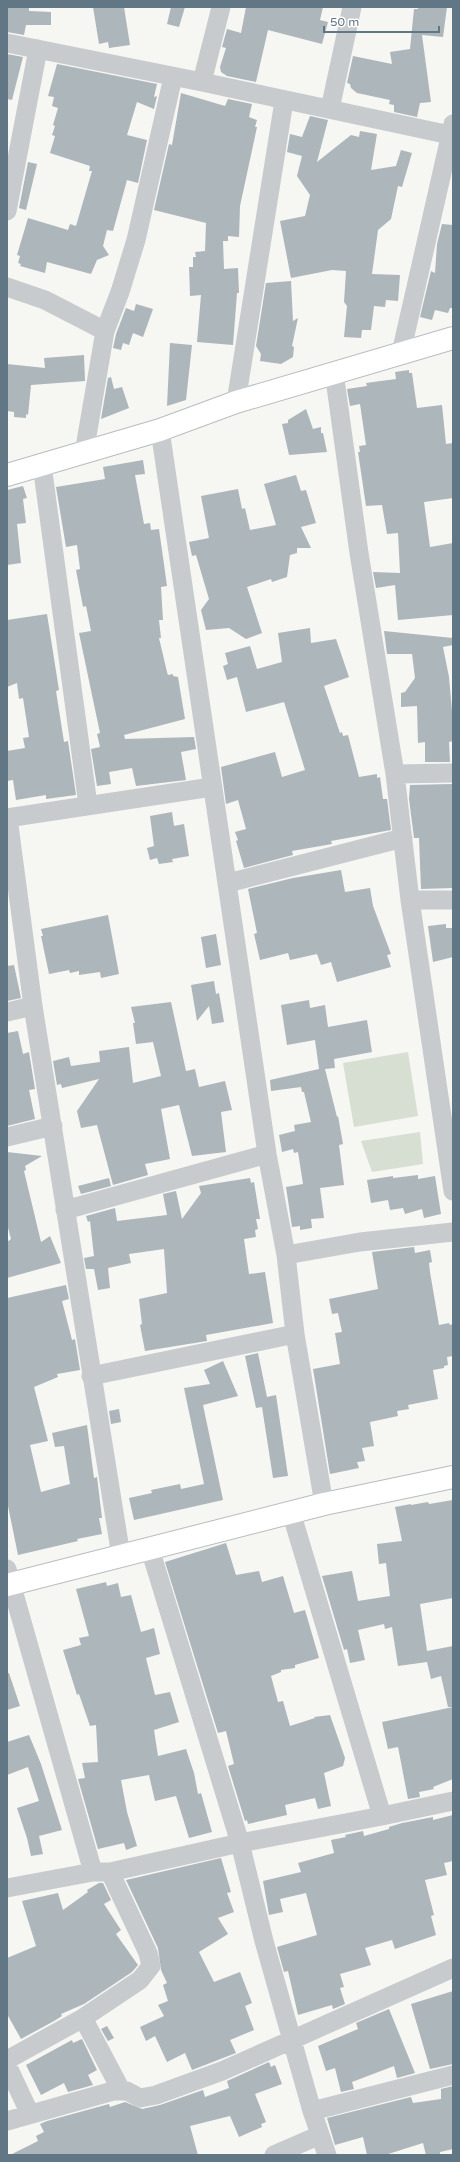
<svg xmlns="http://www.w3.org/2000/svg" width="460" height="2162" font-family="'Varela Round',sans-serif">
	<rect width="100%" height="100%" fill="#f6f6f2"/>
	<!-- green -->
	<path fill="#d7ded2" d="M408,1052L418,1116L354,1127L343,1063Z
		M420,1132L423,1164L372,1172L361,1141Z"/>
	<!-- building -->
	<path fill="#adb6bb" d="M7,7H29V11L51,12V25H26L24,35L7,32Z
		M93,7H124L130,45L109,48L108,42L99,44Z
		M171,7H185L179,27L167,24Z
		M246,7H323L320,20L328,22L322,44L268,30L256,82L227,76L221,72L220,67L226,48L222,47L227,29L241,33Z
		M418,7H447L443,37L422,35L431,102L420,103L417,117L394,112V105L389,104L390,100L357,93L351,88L350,84L347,83L353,56L392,64L390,52L410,49L414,9H418Z
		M7,54L23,57L12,100L7,99Z
		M57,64L157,84L154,97L157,96L154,109L137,102L127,135L147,140L138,183L127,180L113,231L107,230L103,246L109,255L97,260L91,274L47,262L45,273L20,266L21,264L18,263L20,256L17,255L28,218L68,230L70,224L76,226L92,171H89L90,166L50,153L55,136L52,135L55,126L53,125L58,108L52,106L54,97L48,96Z
		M181,93L225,106L228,99L252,104L249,117L257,120L255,127H257L240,206L239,237L228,236V241H223L224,269L238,268L239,293H237L233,345L197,342L201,295L190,296L189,267H193V257H196L195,252L205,251L206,223L154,210L169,144L172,145Z
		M310,116L328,120L317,162L351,135L359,137L360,131L377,134L371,170L396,166L401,150L412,153L402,187L398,186L391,219L378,230L372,274L400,275L398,301L386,300L385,307L374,306L371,330H362L361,338L344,337L347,306L344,302L346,271L332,270L291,278L280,221L305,216L310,195L297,176L302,156L287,152L290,134L302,137Z
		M28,162L37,164L26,210L19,208Z
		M442,224L453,225V308H450L448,313L435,310L432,320L420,317L431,271L435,273L437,244Z
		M291,281L293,321L298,318L292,346L294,347L293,357L281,364L260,361L261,354L256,346L266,283Z
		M136,304L153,309L143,337L133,333L129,345L123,343L121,350L113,348L116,334L126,308L134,311Z
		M170,343L192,345L186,400L167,406Z
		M84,355L85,381L31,385L28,415L26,414V418L14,417V412L7,411V364L45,368L44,358Z
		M409,370V373H412L417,408L442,405L446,444L453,443V498L424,502L430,547L453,543V615L398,620L395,585L376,588L373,572L400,573L398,533L387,534L382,505L366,506L358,452H360L359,446L366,445L360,404L350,406L347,389L367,386L366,383L396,379L395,372Z
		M111,377L114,389L122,387L129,408L101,419L108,378Z
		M306,409L313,429L321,427V433H323L327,452L289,455L282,424L288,423V420Z
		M143,460L145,474L135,475L144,524L150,523L151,530L159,529L167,586L161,587L163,620H159L161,638H159L167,672L168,675L173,674V676L178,677L185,719L124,735L125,739L194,737L196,749L181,752L186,780L136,786L132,768L109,772L111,784L97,786L91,749L100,747L97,734L100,733L79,633L91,631L86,606L83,607L76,570L80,569L77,545L66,547L56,487L105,479L103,467Z
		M296,475L301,491L306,490L316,523L301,527L311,548H297V553L290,555L287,577L272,582L271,579L247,587L262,633L246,639L229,628L206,630L201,610L209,599L196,555L192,556L189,542L209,538L201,496L238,489L242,509L245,508L250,530L276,525L264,484Z
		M23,486L27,498L23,499L26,523L17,524L21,563L7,565V490Z
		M47,614L59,690L56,691L64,742L68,741L76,795L46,799V795L16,800L13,780L7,781V751L25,748L23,738L29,737L23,698L19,699L17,683L7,687V620Z
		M310,628L311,643L336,639L349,677L324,686L340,733L342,732L343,736L348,735L359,777L377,774V778L380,777L383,799H387L391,830L331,841L332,844L292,851L293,855L244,868L236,841L238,840L235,832L246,829L238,800L226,804L221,767L275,752L282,777L305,770L284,702L246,712L237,677L227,680L223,666L228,664L225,653L250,646L257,669L282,662L278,633Z
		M384,631L453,638V645L443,647L449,677L453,722V741L449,742L450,762H425V742L418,743L417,706L401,707V693L405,692L415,678L412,654H387Z
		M452,784L453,888L421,889L419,838H414L409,799L410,785Z
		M172,812L174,826L184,824L189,856L172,859L173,862L159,864L157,858L150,860L147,848L154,846L150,816Z
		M341,870L345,892L370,888L373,906L391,954L387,955L391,967L337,982L331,962L321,965L317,954L290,960L288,953L260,960L254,934L257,933L248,889L293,878Z
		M108,915L119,974L101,978L100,972L79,975V971L70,973L69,970L49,974L41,936H43L41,929Z
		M446,924V928H453V957L433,962L428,926Z
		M216,934L221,965L206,968L201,937Z
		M14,965L21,998L7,1001V966Z
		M214,981L216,994L219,993L224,1022L212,1024L209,1006L197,1021L191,985Z
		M309,1000L310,1008L325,1005L328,1027L367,1020L372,1052L334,1059L335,1068L325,1069L337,1117L338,1116L343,1144L339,1145L344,1185L320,1188L324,1218L311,1219L312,1228L300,1230V1226L292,1227L286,1187L303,1184L298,1152L294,1153L293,1149L282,1152L279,1135L295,1131L294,1125L311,1122L304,1092H302L301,1087L271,1091L270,1080L319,1069L315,1040L287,1045L281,1005Z
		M171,1002L186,1071L195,1069L199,1087L225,1081L232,1110L221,1112L226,1152L192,1156L179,1105L161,1109L170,1159L145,1164L148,1175L113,1185L97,1125L81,1128L77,1111L99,1079L62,1088L61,1084L57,1085L53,1061L69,1057L71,1066L100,1062L99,1051L129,1047L133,1083L161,1076L153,1042L136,1044L133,1023H135L131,1007Z
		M18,1031L23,1054L29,1052L35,1089L29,1090L35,1119L7,1126V1033Z
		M7,1152L42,1156L25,1166L26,1170L24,1171L41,1242L50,1236L61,1263L7,1278V1242L11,1239L7,1224Z
		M418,1175V1179L435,1176L441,1214L424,1218L422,1209L405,1214L403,1208L390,1210L388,1200L371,1203L367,1180L393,1176V1178Z
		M109,1178L111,1186L81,1194L78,1186Z
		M250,1178L251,1183L254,1182L260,1219H256L258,1229L255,1230L256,1237L244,1239L249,1274L265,1272L273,1323L206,1335L207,1341L145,1351L140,1325L142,1324L139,1299L167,1293L164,1249L129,1254L131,1263L108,1268L110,1288L98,1290L94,1269H86L84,1258L94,1256L90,1221L88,1222L86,1216L115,1208L117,1221L167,1215L163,1194L176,1191L182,1219L201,1193L199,1186Z
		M414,1247L415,1253L430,1250L432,1262L429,1263L430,1272L439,1325L449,1323L450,1325L453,1324V1356L447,1357L448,1365L444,1366V1368L433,1370L438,1399L408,1405L409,1409L397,1411L398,1416L370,1422L374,1446L362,1448L365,1461L357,1462L359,1468L330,1474L313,1369L340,1364L335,1333L342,1332L338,1313L332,1314L329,1299L378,1289L372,1252Z
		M66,1285L69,1299L62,1301L72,1340L75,1339L80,1370L57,1374L58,1377L34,1387L48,1441L30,1445L41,1492L70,1484L64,1446L55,1447L52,1433L87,1425L94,1478L97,1477L102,1518H99L102,1534L77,1539L78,1541L18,1555L7,1501V1298Z
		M258,1353L267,1397L276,1395L288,1476L273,1478L262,1407L256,1408L245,1356Z
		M223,1361L238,1396L203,1405L223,1500L134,1520L129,1498L152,1493L151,1490L180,1484L181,1489L204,1484L184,1388L210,1384L204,1370Z
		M119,1409L121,1422L111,1424L109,1411Z
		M453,1500V1598L420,1604L427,1651L453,1646V1707H448L441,1676L431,1679L427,1662L398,1666L392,1627L385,1629L384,1624L358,1630L365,1660L350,1663L347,1649L344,1650L322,1576L352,1571L358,1601L390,1596L386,1563L379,1564L377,1544L402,1541L395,1507L411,1504V1505L428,1502L429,1504Z
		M226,1543L236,1575L259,1571L262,1582L283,1576L294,1613L305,1610L319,1658L295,1665V1668L281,1670V1672L271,1676L278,1702L283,1701L290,1726L315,1718L314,1717L330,1715L345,1758L343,1766L324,1773L331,1806L318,1809L315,1798L285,1805L287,1815L248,1824L247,1820L245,1821L228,1766L234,1764L226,1731L218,1733L165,1562Z
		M106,1582L107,1586L118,1583L121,1597L131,1595L141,1632L154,1628L160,1654L146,1658L155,1695L170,1692L179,1722L154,1730L158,1756L186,1749L194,1773L198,1794L201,1793L212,1832L189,1838L176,1796L155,1801L149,1775L121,1780L127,1812L137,1846L126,1850L124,1843L98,1849L78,1779L85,1778L82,1763L98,1762L96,1725L90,1726L79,1694L77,1695L63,1650L81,1645L79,1638L89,1636L76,1589Z
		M7,1673H9L20,1706L7,1710Z
		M453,1707V1779L433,1787L434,1789L419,1792L420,1797L408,1799L398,1747L388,1749L382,1722Z
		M29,1735L41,1764L62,1830L39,1836L43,1854L31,1856L27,1838L17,1808L39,1801L28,1767L7,1775V1742Z
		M453,1815V1861L444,1863L447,1875L425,1880L434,1915L431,1916L436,1935L395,1949L392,1940L365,1948L371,1965L340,1974L344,1987L340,1988L345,2004L333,2009L332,2005L298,2015L288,1971L284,1972L277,1947L317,1935L306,1893L280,1899L283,1912L269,1915L263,1881L301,1872L298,1863L334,1853L331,1840L346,1837L345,1835L363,1831L364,1836L389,1829V1827L402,1823L433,1817V1820Z
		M221,1858L231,1892L227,1893L234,1912L218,1918L228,1934L199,1952L214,1982L240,1972L252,2003L245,2006L254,2030L230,2040L236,2053L192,2070L185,2053L167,2062L155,2036L146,2041L140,2027L164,2016L158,2005L168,2001L163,1985L167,1983L161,1970L158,1948L126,1880Z
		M99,1883H103L111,1900L104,1904L121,1930L116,1934L138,1965L132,1972L84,2004L61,2014L62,2016L54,2021L21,2039L7,2014V1958L36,1946L22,1901L58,1893L63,1910L88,1892L87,1890Z
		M453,1991V2064L430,2069L411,2004Z
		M389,2009L415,2073L397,2078L394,2066L352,2082L354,2089L341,2092L335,2068L326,2071L318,2046L358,2029L356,2023Z
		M107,2026L114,2038L108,2041L101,2029Z
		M82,2039L97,2070L88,2075L93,2085L68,2092L64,2083L41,2095L26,2065L72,2040L73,2043Z
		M269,2062L271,2067L275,2065L282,2084L255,2094L266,2122L261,2124L262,2127L239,2137L230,2116L190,2126L198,2155H10L38,2141L36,2136L44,2132L40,2124L47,2121L109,2104L110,2107L125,2102L142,2109L160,2105L203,2090L205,2097L229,2088L227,2081Z
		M453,2086V2149L440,2152V2155H426L423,2143L385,2155H367L363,2137L335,2145L327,2118L411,2097L413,2103L441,2099V2089Z"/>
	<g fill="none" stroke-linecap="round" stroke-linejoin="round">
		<defs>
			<path id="secondary" d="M7,475L160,430L236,402L453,338
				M7,1585L324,1504L453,1477"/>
		</defs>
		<!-- secondary casing -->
		<use href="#secondary" stroke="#b7bdc1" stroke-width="24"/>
		<!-- street -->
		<path stroke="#c8cbce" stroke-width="19" d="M7,43L202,82L450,135
			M202,82L221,7
			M330,109L352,7
			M7,211L38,49
			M7,287L45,300L105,331
			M401,353L453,124
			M334,372L359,553L395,774L410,900L453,1191
			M236,402L284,101
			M160,430L267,1154L286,1255L295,1334L324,1504
			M84,453L105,331L120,292L136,240L173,77
			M42,465L88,805
			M395,774L453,773
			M7,818L212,787
			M8,818L33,1006L121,1556
			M228,883L403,838
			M410,900H453
			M7,1012L33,1006
			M7,1137L53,1126
			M65,1210L267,1154
			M286,1255L360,1242L453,1232
			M91,1376L295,1334
			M291,1512L382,1816
			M150,1549L240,1843L264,1941L312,2111L327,2155
			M7,1569L93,1872
			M7,1888L93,1872H110L240,1843L382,1816L453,1801
			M83,2018L121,2090
			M7,2060L83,2018L140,1980L151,1966L148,1953L110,1872
			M7,2065L30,2114
			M312,2111L453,2075
			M7,2121L113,2091H127L140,2098L156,2095L222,2071L453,1968
			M274,2155L320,2135"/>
		<!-- secondary -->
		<use href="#secondary" stroke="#fff" stroke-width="22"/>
	</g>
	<!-- border -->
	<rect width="460" height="2162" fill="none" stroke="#627786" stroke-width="16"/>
	<!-- scale -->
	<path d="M324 26v6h115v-6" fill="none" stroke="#627786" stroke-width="2"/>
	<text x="330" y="26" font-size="12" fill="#627786" stroke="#ffffff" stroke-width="3" paint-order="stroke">50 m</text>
</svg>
